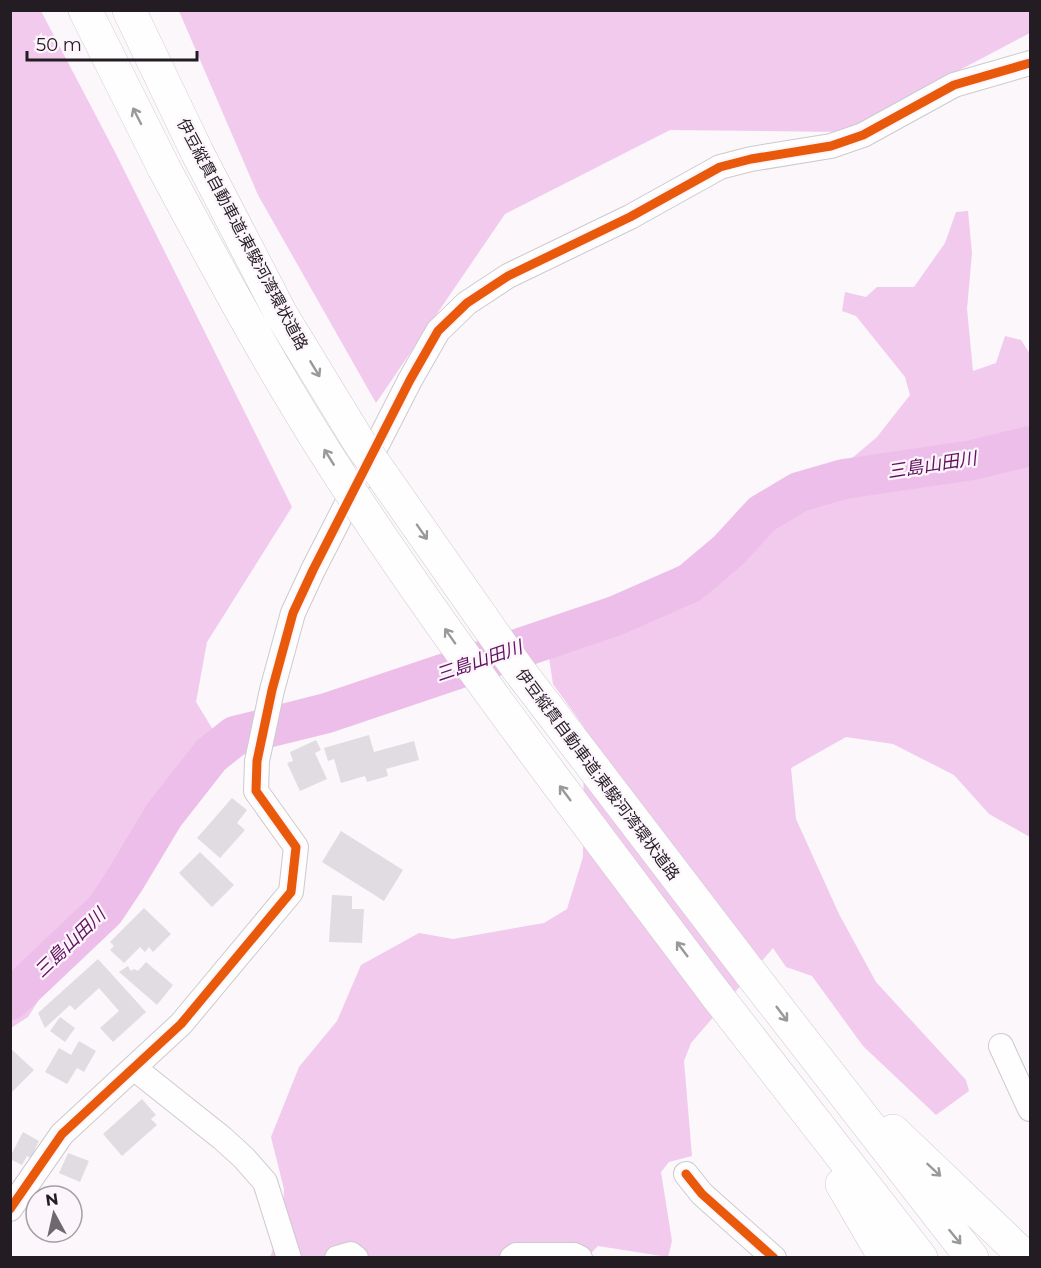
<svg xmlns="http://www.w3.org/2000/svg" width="1041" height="1268" font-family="Montserrat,'Noto Sans JP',sans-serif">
	<rect width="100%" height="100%" fill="#fbf7fb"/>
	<!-- forest -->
	<path fill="#f1caed" d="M1030,10V33L842,132L670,130L505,214L376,403L258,195L179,11Z
		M41,11L116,154L292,507L207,642L196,702L215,733L166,800L28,1017L11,1028L10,11Z
		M968,211L972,253L967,309L973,371L996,363L1005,336L1021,340L1030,354V837L989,814L954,775L893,744L846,737L791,768L796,819L839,914L876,982L966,1080L969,1091L936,1115L863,1046L812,976L786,967L773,948L691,1043L684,1061L692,1156L669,1162L661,1172L672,1241L668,1257L598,1246L586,1258H267L271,1255L283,1219L284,1189L271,1137L299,1067L337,1021L361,965L419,933L453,939L544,923L567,909L583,857L584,727L553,684L549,658L570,647L598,641L641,608L759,537L877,437L910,395L905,377L856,316L842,311L845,292L866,297L877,287H914L945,243L956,212Z"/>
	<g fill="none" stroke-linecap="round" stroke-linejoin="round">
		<!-- river -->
		<path stroke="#eebeea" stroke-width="40" d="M10,1000L105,910L125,880L164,815L211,755L235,736L327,713L615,616L690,583L728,551L762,514L799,492L844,479L973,460L1030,446"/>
	</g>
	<!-- building -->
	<path fill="#e1dce1" d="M369,735L374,752L414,741L419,760L386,769L388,776L367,782L365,776L341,783L334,759L328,761L324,748Z
		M316,740L321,750L315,753L327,779L300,791L287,763L293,761L290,752Z
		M232,798L247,810L237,823L245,830L220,858L197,838Z
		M341,831L403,870L384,901L322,862Z
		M200,852L234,885L212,907L179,873Z
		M332,895L352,896V909H364L362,943L329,942Z
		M144,908L171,934L153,952L149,947L145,952L140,947L124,963L110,950L114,946L110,942Z
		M98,959L146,1012L113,1042L100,1028L119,1011L99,988L75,1010L70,1005L45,1028L38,1013Z
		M146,962L173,985L157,1005L119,972L128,966L131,971L134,969L138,971Z
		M60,1017L75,1028L65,1042L50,1031Z
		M79,1041L96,1051L84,1072L77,1068L67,1084L45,1072L59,1048L71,1055Z
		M10,1048L34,1070L10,1094Z
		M142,1099L156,1115L151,1119L157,1125L122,1156L103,1134Z
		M23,1132L39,1141L31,1158L27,1156L22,1165L10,1159V1157Z
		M68,1153L89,1161L80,1182L59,1173Z"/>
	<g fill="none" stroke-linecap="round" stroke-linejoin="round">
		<defs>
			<path id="minor" d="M1001,1046L1030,1109
				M134,1068L222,1138L244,1158L265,1182L289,1258
				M686,1174L702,1194L774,1258
				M10,1209L62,1134L181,1024L291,892L296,847L256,791L257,761L272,690L293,613L313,570L410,380L438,331L467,303L508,276L630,217L720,167L751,159L831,146L863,135L954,85L1030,63
				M337,1258L351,1254L356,1258
				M512,1258L516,1255H574L580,1258"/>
			<path id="motorway" d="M85,10L164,168
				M129,10L197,152
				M748,970L972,1258
				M717,996L921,1258
				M893,1131L1026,1258
				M842,1184L885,1258"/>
		</defs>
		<!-- minor casing -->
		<use href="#minor" stroke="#cec9ce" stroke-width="26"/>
		<!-- motorway casing -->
		<use href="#motorway" stroke="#cec9ce" stroke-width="34"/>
		<!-- minor -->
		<use href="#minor" stroke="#fefefe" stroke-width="24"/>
		<!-- motorway -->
		<use href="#motorway" stroke="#fefefe" stroke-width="33"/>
		<defs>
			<path id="motorway-bridge" d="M197,152L281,314L359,442L518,669L748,970
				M164,168C220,273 276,377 341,477C458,656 589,825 717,996"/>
		</defs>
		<!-- motorway-bridge casing -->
		<use href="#motorway-bridge" stroke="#cec9ce" stroke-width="34" stroke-linecap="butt"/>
		<!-- motorway-bridge -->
		<use href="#motorway-bridge" stroke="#fefefe" stroke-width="33"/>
		<defs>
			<path id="cycleway" d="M686,1174L702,1194L774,1258
				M10,1209L62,1134L181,1024L291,892L296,847L256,791L257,761L272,690L293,613L313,570L410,380L438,331L467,303L508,276L630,217L720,167L751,159L831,146L863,135L954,85L1030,63"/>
		</defs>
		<!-- cycleway casing -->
		<use href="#cycleway" stroke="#fdf5fc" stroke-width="13"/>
		<!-- cycleway -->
		<use href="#cycleway" stroke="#e8590c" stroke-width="9"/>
	</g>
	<!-- one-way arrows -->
	<defs><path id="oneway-shaft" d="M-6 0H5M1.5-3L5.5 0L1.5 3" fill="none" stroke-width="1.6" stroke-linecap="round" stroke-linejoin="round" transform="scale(1.5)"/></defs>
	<g stroke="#9b989b">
		<use href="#oneway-shaft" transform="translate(137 116) rotate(-117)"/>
		<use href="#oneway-shaft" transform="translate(315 369) rotate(59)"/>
		<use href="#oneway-shaft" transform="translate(329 457) rotate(-122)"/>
		<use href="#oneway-shaft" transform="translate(422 532) rotate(55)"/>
		<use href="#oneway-shaft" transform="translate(450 636) rotate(-125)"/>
		<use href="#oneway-shaft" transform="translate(565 793) rotate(-127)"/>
		<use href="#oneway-shaft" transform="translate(682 949) rotate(-127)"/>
		<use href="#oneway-shaft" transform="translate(782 1014) rotate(53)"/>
		<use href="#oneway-shaft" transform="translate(934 1170) rotate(43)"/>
		<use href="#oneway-shaft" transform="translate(955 1237) rotate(51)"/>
	</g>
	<g text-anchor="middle" stroke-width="4.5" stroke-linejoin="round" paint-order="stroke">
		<!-- street labels -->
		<g font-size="16" fill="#231c22" stroke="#fdf5fc">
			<text transform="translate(243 234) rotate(62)" y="6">伊豆縦貫自動車道;東駿河湾環状道路</text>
			<text transform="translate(598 774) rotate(53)" y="6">伊豆縦貫自動車道;東駿河湾環状道路</text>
		</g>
		<!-- water labels -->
		<g font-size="18" font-style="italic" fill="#60125e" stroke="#fdf5fc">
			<text transform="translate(932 465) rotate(-9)" y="6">三島山田川</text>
			<text transform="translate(479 661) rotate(-19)" y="6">三島山田川</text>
			<text transform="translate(70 943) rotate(-44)" y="6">三島山田川</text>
		</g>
	</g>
	<!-- border -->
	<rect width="1041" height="1268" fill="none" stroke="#231c22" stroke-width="24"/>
	<!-- north arrow -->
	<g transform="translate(54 1214) rotate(352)"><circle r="28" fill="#fdf5fc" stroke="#a69ea5" stroke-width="1.5"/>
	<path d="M0-4.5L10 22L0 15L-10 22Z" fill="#6f696e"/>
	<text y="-9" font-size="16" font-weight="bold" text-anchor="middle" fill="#231c22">N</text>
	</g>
	<!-- scale -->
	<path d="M27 51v9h170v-9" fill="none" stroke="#231c22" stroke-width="3"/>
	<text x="36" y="51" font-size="18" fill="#231c22" stroke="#fdf5fc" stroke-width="4.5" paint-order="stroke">50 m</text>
</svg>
